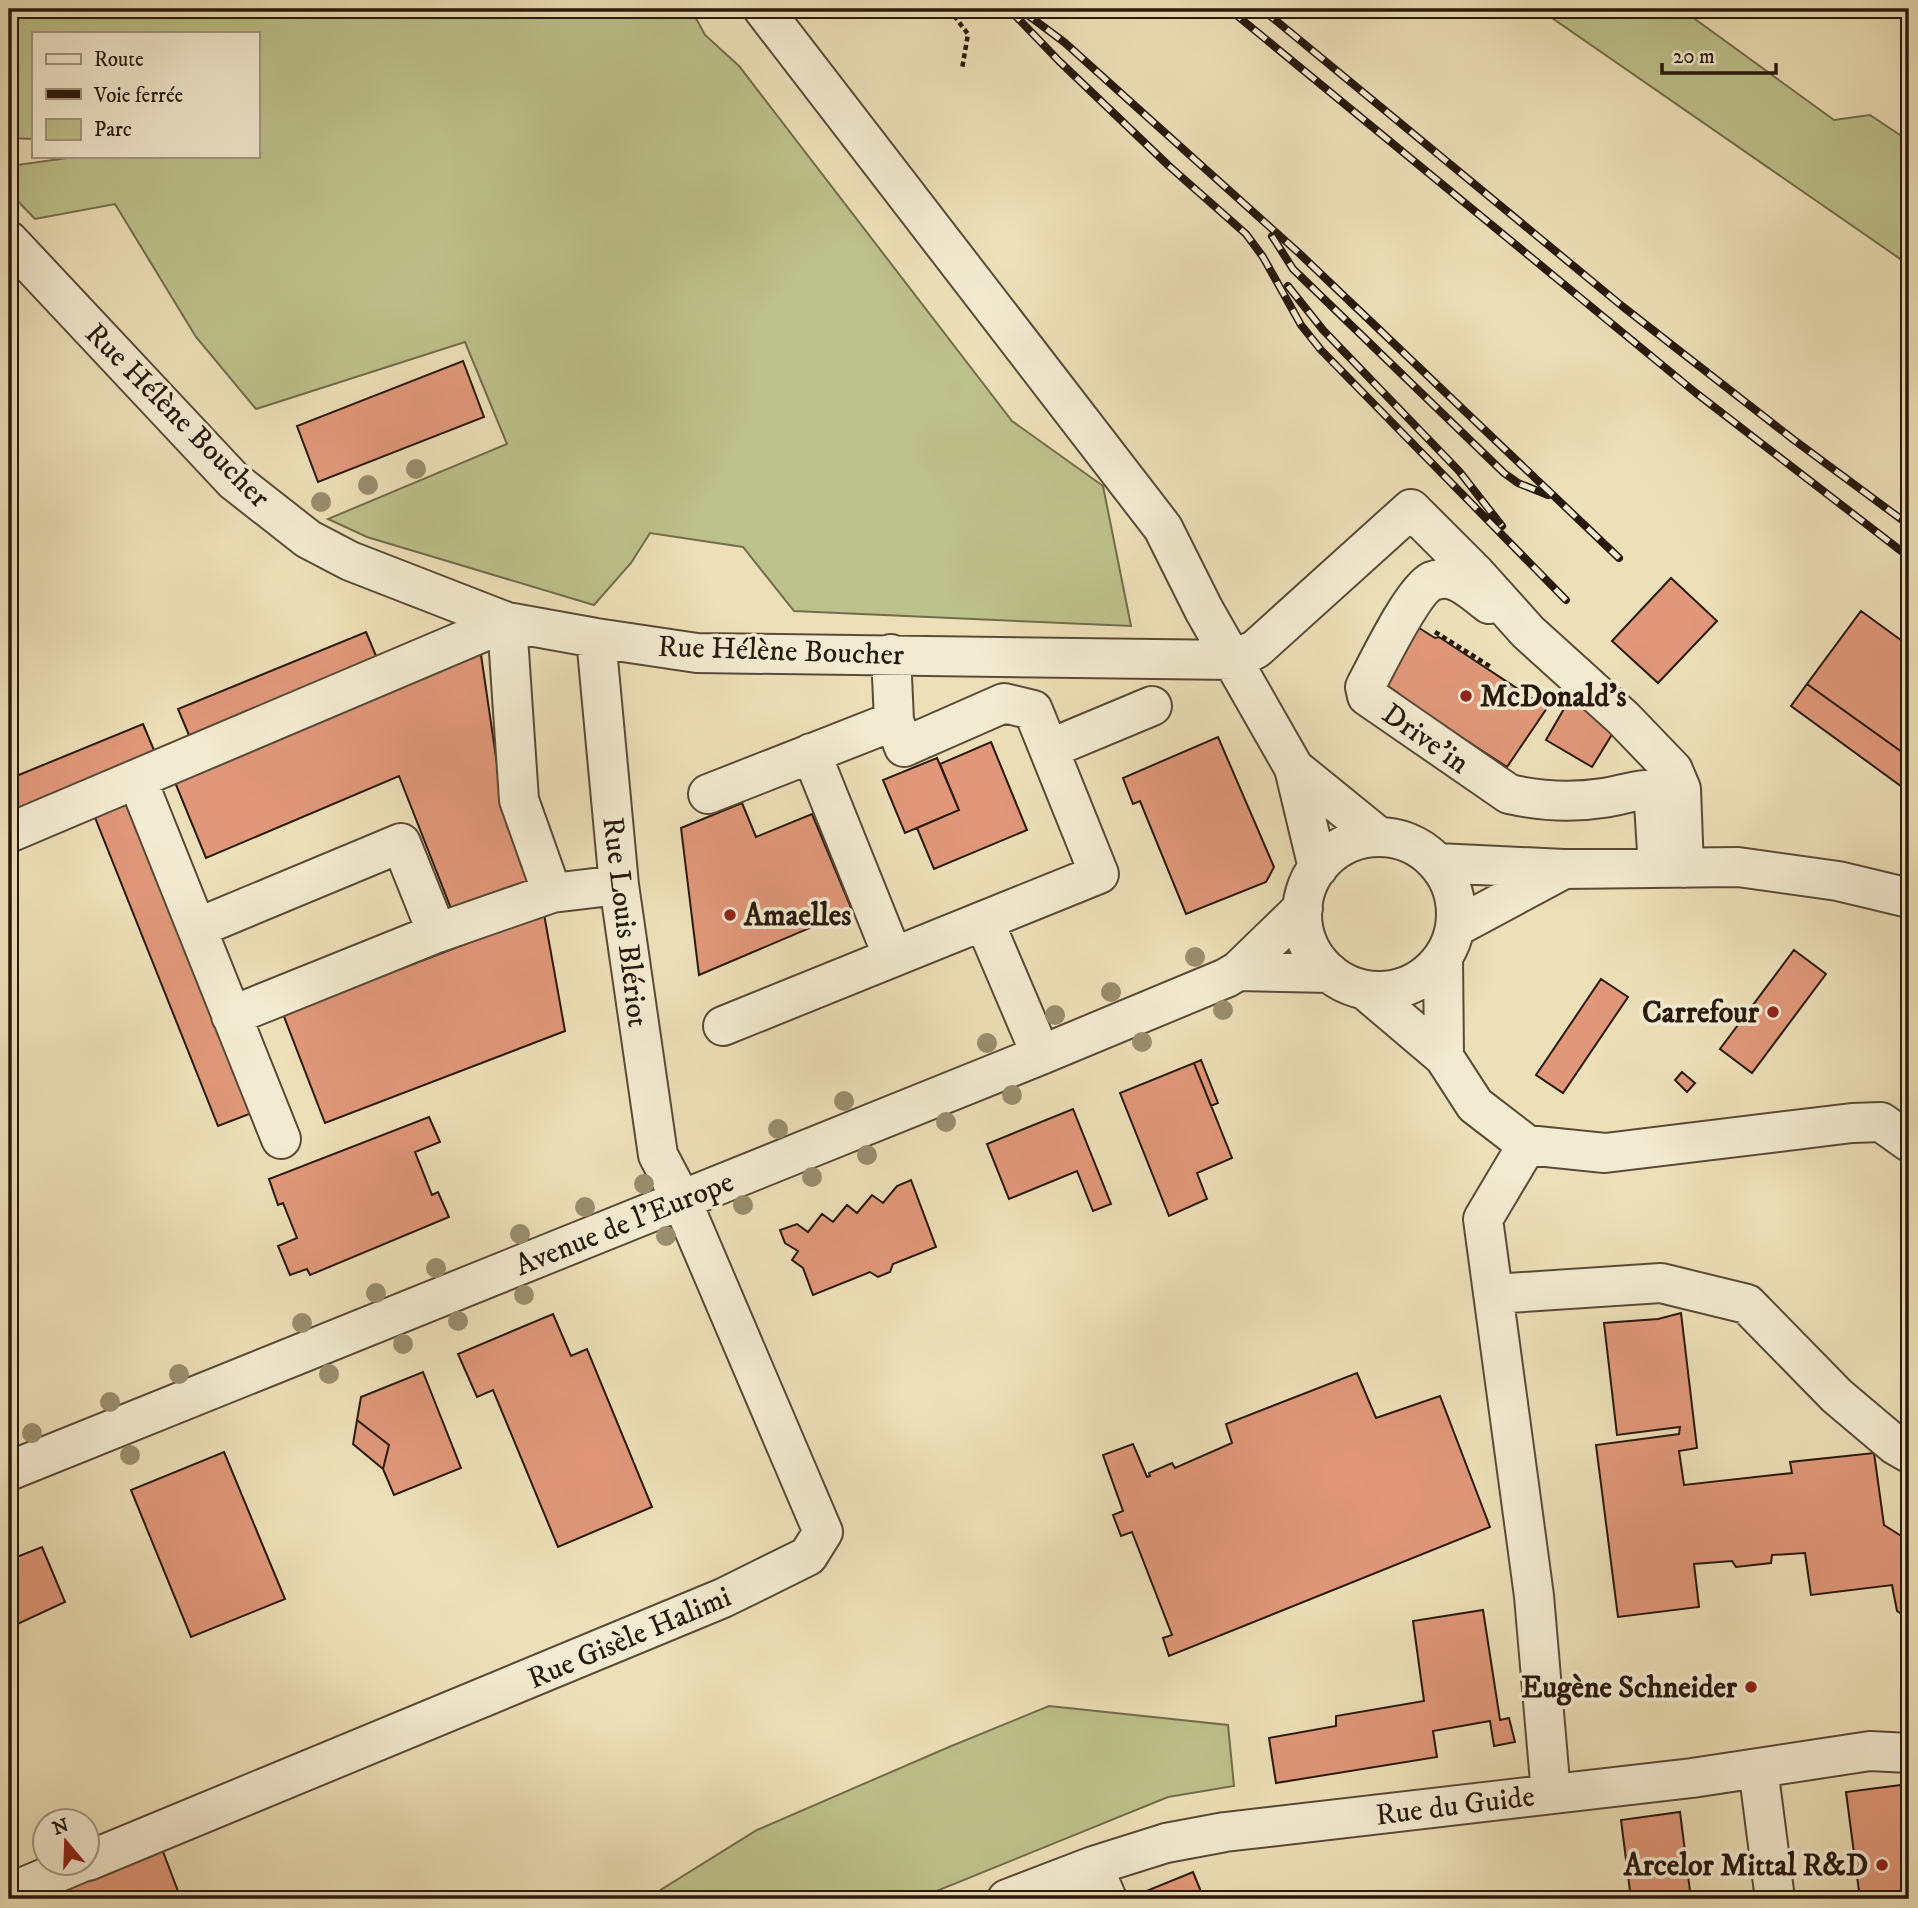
<svg xmlns="http://www.w3.org/2000/svg" width="1918" height="1908" font-family="'IM FELL DW Pica',serif">
	<rect width="100%" height="100%" fill="#ede0b8"/>
	<filter id="stains"><feTurbulence type="fractalNoise" baseFrequency=".00286" numOctaves="4"/><feColorMatrix values="0 0 0 0 .2 0 0 0 0 .09 0 0 0 0 .02 0 0 0 .5 -.17"/></filter>
	<radialGradient id="worn" r=".72"><stop offset=".6" stop-color="#630" stop-opacity="0"/><stop offset="1" stop-color="#630" stop-opacity=".3"/></radialGradient>
	<!-- green -->
	<path fill="#bdc18b" stroke="#726d4a" stroke-width="2" d="M9,9H691L705,35L739,66L1012,421L1103,486L1131,626L794,611L743,547L650,533L631,563L594,605L367,537L328,519L507,444L465,342L256,409L196,337L115,204L35,219L9,192V166L82,156H257V33H33V139L9,138Z
		M1539,9H1681L1834,120L1870,115L1909,141V265Z
		M1049,1706L1228,1725L1234,1786L1168,1797L917,1899H646L757,1830L949,1747Z"/>
	<!-- building -->
	<path fill="#e1987a" stroke="#28190a" stroke-width="2" d="M463,361L484,417L318,482L297,426Z
		M1671,578L1717,621L1658,683L1612,641Z
		M1861,611L1909,646V757L1807,684Z
		M1416,626L1435,638L1439,637L1547,708L1507,767L1401,698L1398,693L1380,681Z
		M366,632L379,663L191,740L178,709Z
		M480,648L497,764L536,878L452,911L399,776L206,858L172,775Z
		M1807,684L1909,757V792L1791,706Z
		M1572,695L1619,723L1592,767L1546,740Z
		M143,724L156,755L9,818V779Z
		M1218,737L1274,867L1266,882L1186,914L1140,801L1133,804L1123,778Z
		M991,742L1027,830L934,869L917,828L959,810L940,764Z
		M937,758L959,810L905,833L883,780Z
		M125,802L252,1113L218,1126L94,815Z
		M742,803L756,837L812,814L852,910L699,975L681,828Z
		M544,914L565,1031L325,1123L283,1014Z
		M1794,950L1826,974L1752,1073L1720,1049Z
		M1601,979L1628,997L1563,1093L1536,1075Z
		M1201,1060L1218,1103L1211,1106L1194,1063Z
		M1194,1063L1232,1158L1197,1173L1207,1199L1169,1216L1120,1093Z
		M1682,1072L1695,1083L1687,1092L1675,1080Z
		M1073,1109L1111,1204L1093,1211L1077,1171L1009,1199L987,1144Z
		M429,1117L440,1142L415,1152L432,1195L438,1192L449,1217L310,1275L307,1269L290,1275L278,1246L297,1238L283,1203L278,1205L269,1179Z
		M911,1180L936,1247L893,1264L890,1272L878,1277L870,1272L813,1295L803,1268L792,1260L798,1251L785,1243L780,1230L797,1224L808,1232L822,1214L833,1222L847,1205L857,1213L872,1195L883,1203L897,1186Z
		M1681,1313L1697,1448L1679,1451L1684,1485L1792,1473L1790,1462L1874,1453L1884,1525L1909,1541V1619L1897,1611L1892,1585L1811,1595L1805,1553L1772,1555L1771,1563L1736,1567L1732,1561L1694,1564L1699,1607L1618,1617L1596,1445L1679,1434L1680,1427L1617,1435L1604,1323L1658,1319Z
		M553,1314L571,1356L587,1349L652,1507L558,1547L493,1390L477,1397L458,1354Z
		M423,1372L461,1468L394,1495L383,1469L389,1445L357,1420L361,1397Z
		M1357,1373L1376,1418L1440,1396L1490,1527L1169,1656L1163,1638L1172,1635L1132,1532L1121,1536L1113,1515L1123,1511L1103,1455L1133,1444L1147,1477L1150,1476L1149,1473L1172,1463L1175,1468L1232,1443L1226,1424Z
		M357,1420L389,1445L383,1469L353,1444Z
		M224,1452L285,1599L191,1637L131,1490Z
		M42,1547L65,1602L9,1628V1560Z
		M1483,1610L1500,1720L1509,1718L1515,1742L1494,1746L1490,1721L1433,1731L1437,1757L1276,1783L1269,1738L1336,1726V1716L1424,1701L1413,1621Z
		M1909,1784V1899H1860L1846,1792Z
		M1680,1812L1691,1899H1631L1621,1820Z
		M162,1849L181,1899H63L60,1891Z
		M1193,1872L1204,1899H1141L1139,1894Z"/>
	<g fill="none" stroke-linecap="round" stroke-linejoin="round">
		<defs>
			<path id="minor" d="M763,9L1163,528L1204,610L1294,768L1318,868
				M9,241L234,481L308,539L350,561L507,622L596,638L697,653L1234,660L1256,649L1411,509L1475,573L1528,632L1623,718L1673,770L1681,789L1684,868
				M1489,604C1478,596 1463,581 1448,579C1444,578 1435,580 1432,581C1412,591 1377,665 1365,687L1367,696L1509,794C1540,801 1571,803 1603,798C1618,796 1631,791 1646,790L1652,795L1654,803L1658,868
				M1049,749L1152,706
				M811,753L893,957
				M1294,768L1379,837
				M137,779L281,1139
				M708,794L894,721L891,654
				M9,833L507,622L519,800L552,893
				M1302 914a77 77 0 1 1 154 0a77 77 0 1 1-154 0Z
				M1437,863L1564,869L1738,867L1838,881L1909,898
				M984,921L1041,1055
				M1456,927L1564,869
				M197,928L401,843L437,933
				M1443,957L1444,1057
				M1238,971L1330,973
				M1365,990L1444,1057L1475,1105L1527,1145L1605,1153L1852,1123L1881,1122L1909,1142
				M231,1016L437,933L552,893L619,885
				M723,1026L1099,874L1033,710L1004,703L904,747L894,721
				M1527,1145L1483,1219L1534,1596L1551,1794
				M1493,1294L1661,1283L1747,1304L1837,1396L1895,1445L1909,1453
				M9,1471L1041,1055L1226,978L1238,971L1303,908
				M1758,1768L1775,1899
				M88,1861L723,1598L808,1556L823,1532L681,1199L658,1155L619,885L596,638
				M1093,1866L1107,1899
				M9,1893L83,1862
				M1007,1899L1093,1866L1166,1843L1225,1832L1692,1778L1870,1751L1909,1753"/>
		</defs>
		<!-- minor casing -->
		<use href="#minor" stroke="#594b36" stroke-width="42"/>
		<!-- path -->
		<path stroke="#28190a" stroke-width="4.5" stroke-dasharray="5 3.5" stroke-linecap="butt" d="M949,9L968,34L962,69
			M1435,632L1491,667"/>
		<!-- minor -->
		<use href="#minor" stroke="#f3ebd1" stroke-width="38"/>
		<defs>
			<path id="rail" d="M1009,9L1059,61L1169,166L1246,234L1263,257L1301,325L1321,350L1566,600
				M1229,9L1696,393L1909,557
				M1262,9L1622,306L1794,440L1909,525
				M1021,10L1064,42L1300,254L1619,558
				M1272,236L1293,269L1504,473L1518,483L1548,495
				M1288,286L1323,330L1459,471L1502,526"/>
		</defs>
		<!-- rail casing -->
		<use href="#rail" stroke="#28190a" stroke-width="8"/>
		<!-- rail -->
		<use href="#rail" stroke="#f3ebd1" stroke-width="5" stroke-dasharray="16" stroke-linecap="butt"/>
	</g>
	<!-- trees -->
	<g fill="#998e6e">
		<circle cx="416" cy="469" r="10"/>
		<circle cx="368" cy="485" r="10"/>
		<circle cx="321" cy="502" r="10"/>
		<circle cx="1195" cy="957" r="10"/>
		<circle cx="1111" cy="992" r="10"/>
		<circle cx="1223" cy="1010" r="10"/>
		<circle cx="1055" cy="1015" r="10"/>
		<circle cx="1142" cy="1042" r="10"/>
		<circle cx="987" cy="1043" r="10"/>
		<circle cx="1012" cy="1095" r="10"/>
		<circle cx="844" cy="1101" r="10"/>
		<circle cx="946" cy="1122" r="10"/>
		<circle cx="778" cy="1129" r="10"/>
		<circle cx="867" cy="1155" r="10"/>
		<circle cx="812" cy="1177" r="10"/>
		<circle cx="644" cy="1184" r="10"/>
		<circle cx="743" cy="1205" r="10"/>
		<circle cx="585" cy="1207" r="10"/>
		<circle cx="520" cy="1234" r="10"/>
		<circle cx="666" cy="1236" r="10"/>
		<circle cx="436" cy="1268" r="10"/>
		<circle cx="376" cy="1293" r="10"/>
		<circle cx="524" cy="1295" r="10"/>
		<circle cx="458" cy="1321" r="10"/>
		<circle cx="302" cy="1323" r="10"/>
		<circle cx="403" cy="1344" r="10"/>
		<circle cx="179" cy="1374" r="10"/>
		<circle cx="329" cy="1374" r="10"/>
		<circle cx="110" cy="1402" r="10"/>
		<circle cx="32" cy="1433" r="10"/>
		<circle cx="130" cy="1455" r="10"/>
	</g>
	<!-- markers -->
	<g fill="#8f2418" stroke="#f3ebd1" stroke-width="2.5">
		<circle cx="1466" cy="696" r="7"/>
		<circle cx="730" cy="915" r="7"/>
		<circle cx="1773" cy="1012" r="7"/>
		<circle cx="1751" cy="1687" r="7"/>
		<circle cx="1882" cy="1865" r="7"/>
	</g>
	<g text-anchor="middle" stroke-width="7" stroke-linejoin="round" paint-order="stroke">
		<!-- street labels -->
		<g font-size="30" fill="#28190a" stroke="#f3ebd1">
			<text transform="translate(178 415) rotate(45)" y="10">Rue Hélène Boucher</text>
			<text transform="translate(781 650) rotate(2)" y="10">Rue Hélène Boucher</text>
			<text transform="translate(1426 738) rotate(35)" y="10">Drive'in</text>
			<text transform="translate(626 922) rotate(83)" y="10">Rue Louis Blériot</text>
			<text transform="translate(624 1223) rotate(-22)" y="10">Avenue de l'Europe</text>
			<text transform="translate(629 1637) rotate(-23)" y="10">Rue Gisèle Halimi</text>
			<text transform="translate(1455 1805) rotate(-7)" y="10">Rue du Guide</text>
		</g>
		<!-- poi labels -->
		<g font-size="30" font-weight="bold" fill="#28190a" stroke="#f3ebd1" text-anchor="end">
			<text x="1480" y="706" text-anchor="start">McDonald's</text>
			<text x="744" y="925" text-anchor="start">Amaelles</text>
			<text x="1759" y="1022">Carrefour</text>
			<text x="1737" y="1697">Eugène Schneider</text>
			<text x="1868" y="1875">Arcelor Mittal R&amp;D</text>
		</g>
	</g>
	<!-- margin -->
	<rect width="1918" height="1908" fill="none" stroke="#ede0b8" stroke-width="35"/>
	<rect x="10" y="10" width="1897" height="1887" fill="none" stroke="#28190a" stroke-width="3.5"/>
	<rect x="18" y="18" width="1883" height="1873" fill="none" stroke="#28190a" stroke-width="2"/>
	<!-- legend -->
	<rect x="32" y="32" width="228" height="126" fill="#f3ebd1" stroke="#a29781" stroke-width="2"/>
	<rect x="46" y="54" width="35" height="10" fill="#f3ebd1" stroke="#a29781" stroke-width="2"/>
	<text x="94" y="66" font-size="21" fill="#28190a">Route</text>
	<rect x="46" y="89" width="35" height="10" fill="#28190a" stroke="#a29781" stroke-width="2"/>
	<text x="94" y="102" font-size="21" fill="#28190a">Voie ferrée</text>
	<rect x="46" y="119" width="35" height="21" fill="#bdc18b" stroke="#a29781" stroke-width="2"/>
	<text x="94" y="136" font-size="21" fill="#28190a">Parc</text>
	<!-- north arrow -->
	<g transform="translate(66 1842) rotate(341)"><circle r="33" fill="#f3ebd1" stroke="#a29781" stroke-width="2"/>
	<path d="M0-5L12 26L0 18L-12 26Z" fill="#8f2418"/>
	<text y="-10" font-size="19" font-weight="bold" text-anchor="middle" fill="#28190a">N</text>
	</g>
	<!-- scale -->
	<path d="M1662 63v10h114v-10" fill="none" stroke="#28190a" stroke-width="3.5"/>
	<text x="1673" y="63" font-size="21" fill="#28190a" stroke="#f3ebd1" stroke-width="5" paint-order="stroke">20 m</text>
	<rect width="100%" height="100%" filter="url(#stains)"/>
	<rect width="100%" height="100%" fill="url(#worn)"/>
</svg>
